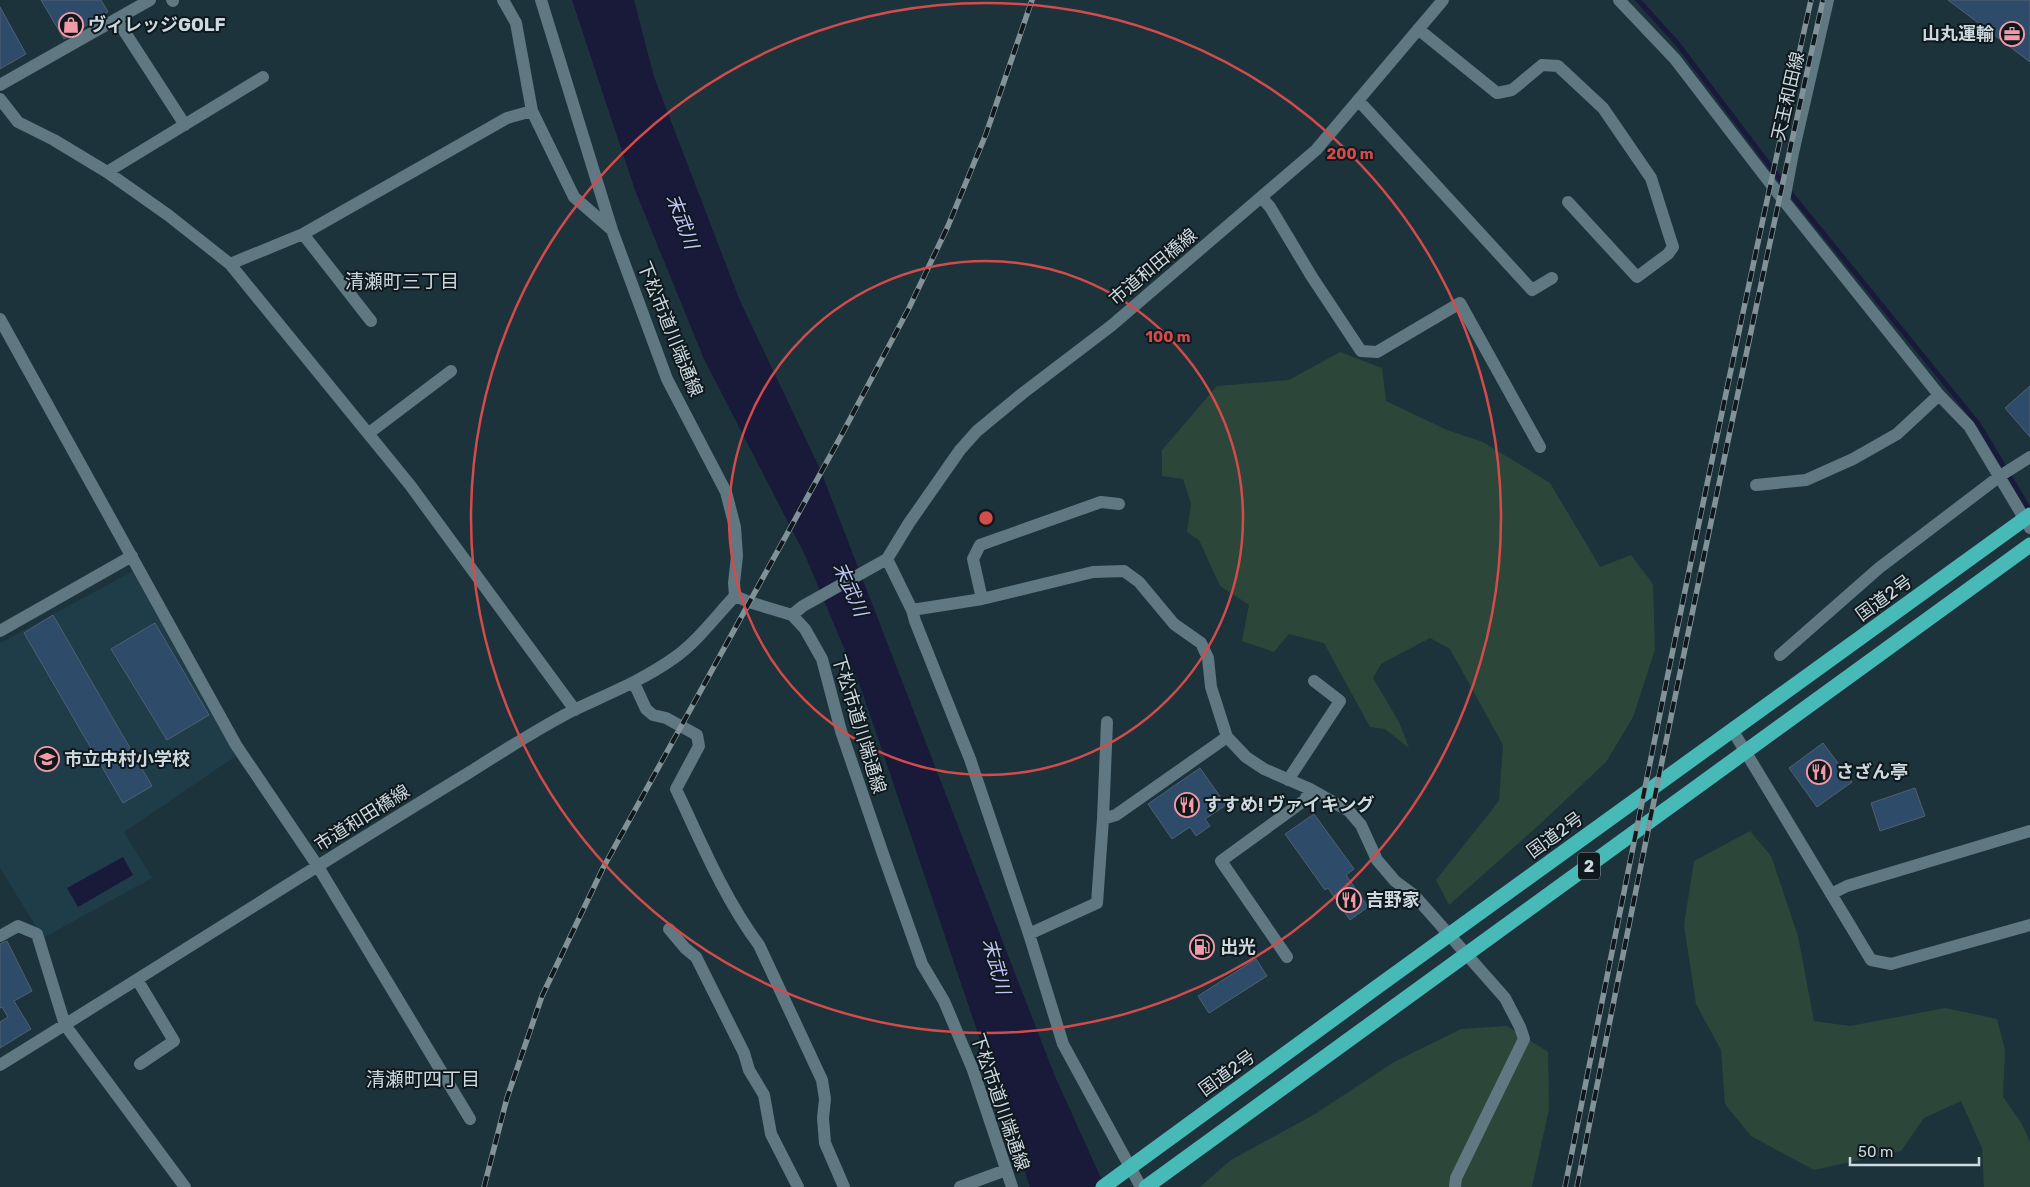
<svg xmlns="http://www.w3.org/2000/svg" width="2030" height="1187" font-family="Rubik,'Noto Sans JP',sans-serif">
	<rect width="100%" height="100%" fill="#1c333b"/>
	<!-- built -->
	<path fill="#1e3d48" d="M133,571L236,756L124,832L152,878L43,938L0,868V643Z"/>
	<!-- green -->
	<path fill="#2c463a" d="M1340,352L1382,368L1386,401L1447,430L1483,442L1550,483L1600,567L1631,555L1653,584L1655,650L1633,717L1606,762L1540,824L1449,905L1436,880L1499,801L1503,745L1450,649L1430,638L1381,664L1373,678L1399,722L1409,748L1385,729L1370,727L1324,643L1289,634L1274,652L1242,641L1249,605L1220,586L1199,540L1187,532L1191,504L1183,479L1162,476V450L1217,386L1289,380Z
		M1750,831L1771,856L1798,936L1814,1021L1850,1026L1945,1008L1997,1019L2005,1050L2003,1097L2022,1124L2030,1142V1187H1984L1982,1148L1961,1101L1924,1118L1901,1151L1814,1170L1751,1136L1725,1104L1721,1050L1696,1004L1684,925L1694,861Z
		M1507,1026L1548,1052L1549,1109L1532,1187H1200L1231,1160L1315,1114L1394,1062L1461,1029Z"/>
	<!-- water -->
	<path fill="#19193a" d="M572,0H634L654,77L740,301L820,469L1054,1074L1105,1187H1030L862,691L805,555L704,359L635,190Z
		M123,857L133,875L78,907L67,888Z"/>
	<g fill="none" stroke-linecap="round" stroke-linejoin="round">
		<!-- stream -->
		<path stroke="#19193a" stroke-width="5" d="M1638,0L1677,43L1792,195L1979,425L2030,511"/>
	</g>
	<!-- building -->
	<path fill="#2e4b6a" stroke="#516070" d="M41,0H101L108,12L64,39Z
		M1948,0H2030V62Z
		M0,7L26,54L0,69Z
		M2030,386V437L2005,408Z
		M53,615L152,786L123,803L24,633Z
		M155,623L209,715L167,740L111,649Z
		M1823,743L1852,782L1817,807L1789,768Z
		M1200,768L1226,805L1205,819L1210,826L1196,836L1190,827L1172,839L1148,804Z
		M1915,788L1925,816L1880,831L1871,803Z
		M1314,814L1354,869L1346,875L1368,907L1350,920L1328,888L1325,890L1285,834Z
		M7,941L32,991L14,1001L31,1029L0,1048V1022L8,1017L2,1007L0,1008V944Z
		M1256,959L1267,976L1209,1013L1198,996Z"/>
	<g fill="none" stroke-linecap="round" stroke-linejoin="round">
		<!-- minor -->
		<path stroke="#5f7881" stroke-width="12" d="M172,0L173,1
			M503,0L516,23L532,111L574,197L612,230
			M541,0L612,230L667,379L726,492L735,527L737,556L734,583L735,596L749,602L792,615L805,629L822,659L841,731L883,854L922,964L944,1001L973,1070L1012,1187
			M1619,0L1675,59L1784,201L1939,395L1969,426L2030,528
			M117,20L185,125
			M1418,29L1497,93L1512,90L1542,65L1558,66L1603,108L1651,178L1673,247L1668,254L1637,277L1568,202
			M0,85L150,0
			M0,99L18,122L54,140L107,172L168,215L230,264L410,485L575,710
			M1358,100L1532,290L1552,278
			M107,172L263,77
			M1262,198L1270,207L1312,277L1361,351L1377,352L1460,303L1540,447
			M1784,201L1793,153L1828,0
			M303,234L371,321
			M230,264L303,234L507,118L532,111
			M0,319L236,745L317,865L470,1119
			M369,433L451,371
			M1756,485L1806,480L1853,459L1897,434L1939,395
			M887,559L912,610L915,621L970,759L1029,934L1063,1044L1141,1187
			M982,599L973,559L980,545L1101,502L1119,504
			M912,610L982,599L1093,572L1124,571L1139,582L1174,624L1201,643L1208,658L1211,687L1227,737L1246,757L1264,769L1310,789L1349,811L1361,825L1377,860L1395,881L1414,895L1505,998L1520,1027L1524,1039L1456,1178L1455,1187
			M792,615L803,606L887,559L909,523L960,450L977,431L1023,393L1111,326L1316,150L1443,0
			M0,631L132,556
			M1780,655L1879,568L2000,476L2030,457
			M634,683L646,709L653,715L666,718L697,735L699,746L676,789C701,842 724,898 759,945L822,1080L825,1099L823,1118L825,1143L844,1187
			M1733,731L1871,960L1891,964L2030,925
			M1288,780L1340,701L1314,681
			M1103,819L1116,815L1227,737
			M1831,894L1847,886L2030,831
			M669,929L685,948L696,957L744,1053L749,1070L764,1095L771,1134L798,1187
			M1029,934L1097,903L1103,819L1107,722
			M0,936L18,926L37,934L65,1025L185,1187
			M1287,957L1221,861L1305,800L1310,789
			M138,981L174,1041L140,1064
			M0,1065C157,968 312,868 470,772C503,751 542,726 576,709C610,693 643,680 674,658C697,642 716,616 735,596
			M960,1187L1006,1170"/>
		<!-- highway -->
		<path stroke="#47b9b6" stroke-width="15" d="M1103,1187L1377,987L2030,515
			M1146,1187L2030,545"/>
		<defs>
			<path id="rail" d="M484,1187L507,1098L542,996L603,868L841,436L909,308L948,226L986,134L1032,0
				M1565,1187C1644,791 1723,394 1811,0
				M1577,1187C1655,791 1735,394 1823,0"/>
		</defs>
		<!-- rail casing -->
		<use href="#rail" stroke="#819299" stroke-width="5.5"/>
		<!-- rail -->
		<use href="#rail" stroke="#0f191d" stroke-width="4" stroke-dasharray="11" stroke-linecap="butt"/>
	</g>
	<!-- distance rings -->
	<g fill="none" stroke="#d44b4c" stroke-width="2.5">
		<circle cx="986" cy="518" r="257"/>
		<circle cx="986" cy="518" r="515"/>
	</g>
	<!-- icons -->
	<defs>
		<symbol id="shop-ring" viewBox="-11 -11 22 22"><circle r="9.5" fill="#0f191d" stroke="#f39aa9" stroke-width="1.5"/><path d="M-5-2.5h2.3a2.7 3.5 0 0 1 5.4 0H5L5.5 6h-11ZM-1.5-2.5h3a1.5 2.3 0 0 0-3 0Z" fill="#f39aa9"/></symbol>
		<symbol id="office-ring" viewBox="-11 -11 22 22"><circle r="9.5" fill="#0f191d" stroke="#f39aa9" stroke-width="1.5"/><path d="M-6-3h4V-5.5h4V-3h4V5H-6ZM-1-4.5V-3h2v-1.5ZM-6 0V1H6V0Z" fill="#f39aa9"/></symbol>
		<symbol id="school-ring" viewBox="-11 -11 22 22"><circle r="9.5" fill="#0f191d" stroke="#f39aa9" stroke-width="1.5"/><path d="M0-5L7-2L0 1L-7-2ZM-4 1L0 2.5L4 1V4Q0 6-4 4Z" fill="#f39aa9"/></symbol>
		<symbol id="restaurant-ring" viewBox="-11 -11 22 22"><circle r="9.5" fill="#0f191d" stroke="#f39aa9" stroke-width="1.5"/><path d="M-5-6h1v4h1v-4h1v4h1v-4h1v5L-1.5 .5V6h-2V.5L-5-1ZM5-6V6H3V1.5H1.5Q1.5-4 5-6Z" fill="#f39aa9"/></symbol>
		<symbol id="fuel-ring" viewBox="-11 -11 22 22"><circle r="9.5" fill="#0f191d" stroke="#f39aa9" stroke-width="1.5"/><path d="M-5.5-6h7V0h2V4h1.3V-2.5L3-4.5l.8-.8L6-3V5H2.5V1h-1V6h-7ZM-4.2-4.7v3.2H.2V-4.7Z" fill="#f39aa9"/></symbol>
	</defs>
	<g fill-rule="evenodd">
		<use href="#shop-ring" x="57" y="11" width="28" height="28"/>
		<use href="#office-ring" x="1998" y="20" width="28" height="28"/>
		<use href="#school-ring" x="33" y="745" width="28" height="28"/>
		<use href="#restaurant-ring" x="1805" y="758" width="28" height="28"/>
		<use href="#restaurant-ring" x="1173" y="791" width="28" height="28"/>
		<use href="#restaurant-ring" x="1335" y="886" width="28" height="28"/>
		<use href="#fuel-ring" x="1188" y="933" width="28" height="28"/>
	</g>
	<g text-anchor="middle" stroke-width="4" stroke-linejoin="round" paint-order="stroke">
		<!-- shield labels -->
		<rect fill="#0f191d" stroke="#939fa4" stroke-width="1" x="1578" y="852.5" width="22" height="27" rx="4"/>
		<g font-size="16" font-weight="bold" fill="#ccd9de">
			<text x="1589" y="872">2</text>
		</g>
		<!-- poi labels -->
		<g font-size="18" font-weight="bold" fill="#ccd9de" stroke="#0f191d" text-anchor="start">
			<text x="88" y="31">ヴィレッジGOLF</text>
			<text x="1994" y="40" text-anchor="end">山丸運輸</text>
			<text x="64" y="765">市立中村小学校</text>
			<text x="1836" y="778">さざん亭</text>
			<text x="1204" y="811">すすめ! ヴァイキング</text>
			<text x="1366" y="906">吉野家</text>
			<text x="1220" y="953">出光</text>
		</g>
		<!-- street labels -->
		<g font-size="18" fill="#ccd9de" stroke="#0f191d">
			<text transform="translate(1788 96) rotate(-77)" y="6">天王和田線</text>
			<text transform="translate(1153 267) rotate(-40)" y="6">市道和田橋線</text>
			<text transform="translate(670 329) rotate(68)" y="6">下松市道川端通線</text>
			<text transform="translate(1884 598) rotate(-36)" y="6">国道2号</text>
			<text transform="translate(859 724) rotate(73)" y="6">下松市道川端通線</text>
			<text transform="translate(362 818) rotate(-32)" y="6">市道和田橋線</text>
			<text transform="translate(1555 835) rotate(-36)" y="6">国道2号</text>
			<text transform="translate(1227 1073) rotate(-36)" y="6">国道2号</text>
			<text transform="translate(1000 1102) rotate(71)" y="6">下松市道川端通線</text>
		</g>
		<!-- water labels -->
		<g font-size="19" font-style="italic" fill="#c0c5fa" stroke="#0f191d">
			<text transform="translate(683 221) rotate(69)" y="7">末武川</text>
			<text transform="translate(851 589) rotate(66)" y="7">末武川</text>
			<text transform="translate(997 966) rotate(75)" y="7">末武川</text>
		</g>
		<!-- neighbourhood labels -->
		<g font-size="19" fill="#ccd9de" stroke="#0f191d">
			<text x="402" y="288">清瀬町三丁目</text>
			<text x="423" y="1086">清瀬町四丁目</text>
		</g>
	</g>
	<circle cx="986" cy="518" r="8" fill="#d44b4c" stroke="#0f191d" stroke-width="2.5"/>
	<g font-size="15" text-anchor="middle" font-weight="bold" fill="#d44b4c" stroke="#0f191d" stroke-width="4" stroke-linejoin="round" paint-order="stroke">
		<text x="1350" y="159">200 m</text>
		<text x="1168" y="342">100 m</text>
	</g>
	<!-- scale -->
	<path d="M1850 1157v8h129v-8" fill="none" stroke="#ccd9de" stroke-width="2.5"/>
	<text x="1858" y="1157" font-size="15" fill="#ccd9de" stroke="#0f191d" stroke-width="4" paint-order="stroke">50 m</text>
</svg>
